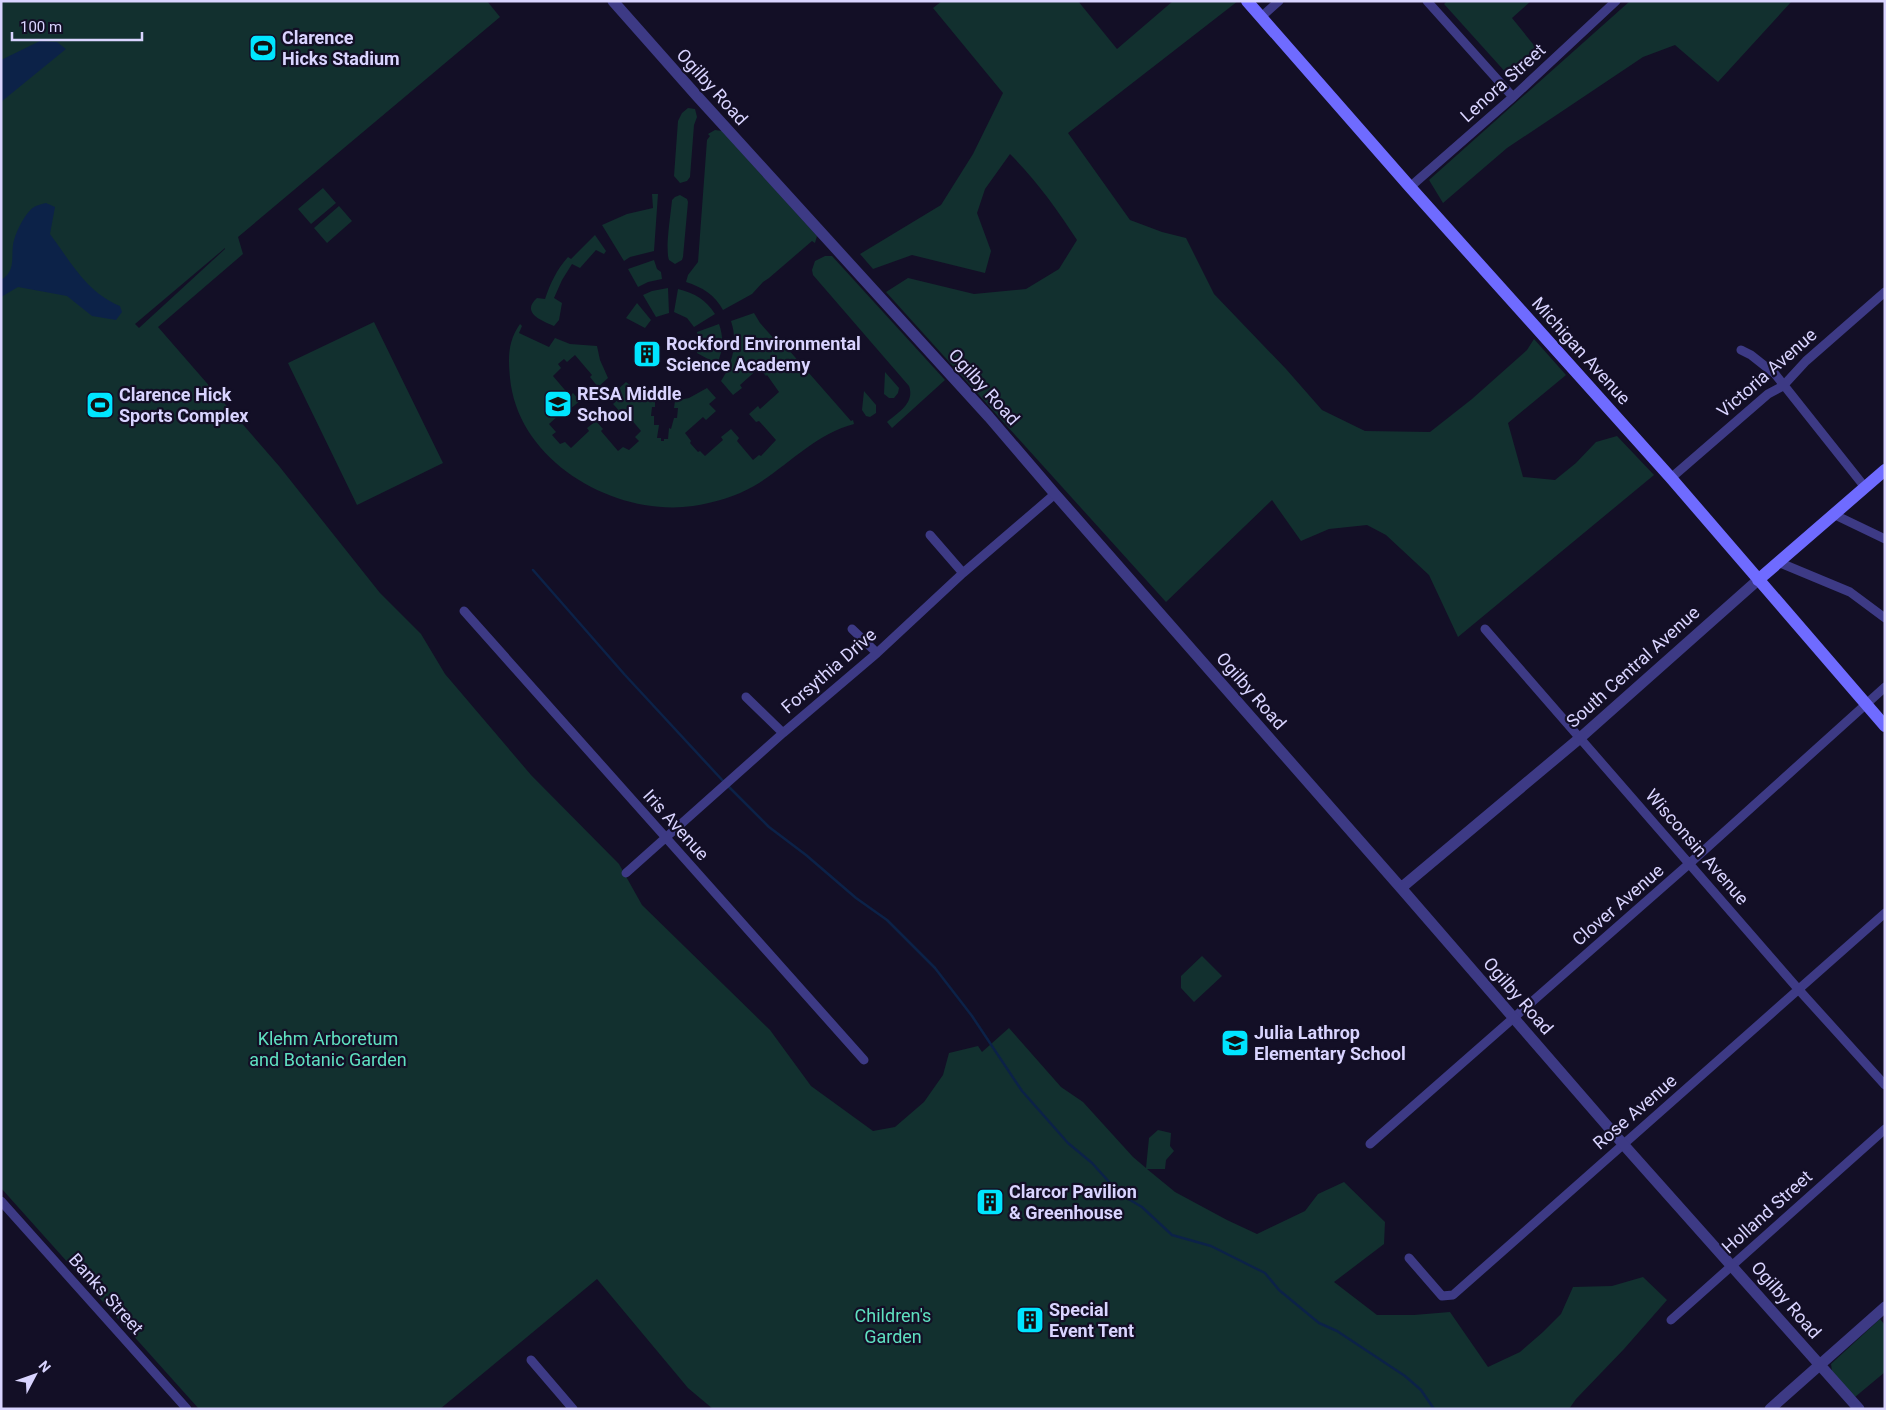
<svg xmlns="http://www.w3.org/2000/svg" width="1886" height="1410" font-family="Roboto,sans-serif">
	<rect width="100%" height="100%" fill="#130f26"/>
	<!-- green -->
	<path fill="#12302f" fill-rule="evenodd" d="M1,1H487L500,17L238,237L243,254L158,327L279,466L380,593L421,634L445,674L531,775L619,864L642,905L770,1030L811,1086L873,1131L895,1127L924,1102L943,1075L949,1053L978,1046L982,1052L1009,1028L1061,1087L1083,1102L1133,1157L1146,1168L1149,1138L1158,1130L1171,1133L1170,1146L1174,1151L1166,1160L1165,1169H1147L1175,1192L1227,1220L1257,1234L1305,1211L1318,1194L1344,1182L1385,1222L1384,1244L1334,1282L1377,1315H1414L1450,1312L1488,1367L1520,1352L1543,1332L1561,1314L1573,1287L1612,1286L1643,1277L1667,1300L1624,1349L1576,1399L1569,1409H713L688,1388L597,1279L440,1409H199L1,1188ZM225,248V249L139,328L135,324Z
		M942,1H1078L1117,49L1173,1H1238L1068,133L1130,220L1162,232L1186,238L1214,294L1286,369L1322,410L1365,431L1430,432L1472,399L1527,350L1534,339L1566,375L1508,423L1523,477L1555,480L1576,463L1596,442L1617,436L1654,475L1458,637L1429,575L1386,535L1367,525L1329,529L1301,541L1272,500L1166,602L886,292L908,278L974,294L1026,289L1059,269L1077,240C1057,209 1036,180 1010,154L985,189L977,213L991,251L985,273L912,255L873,269L860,254L941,205L973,154L1003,93L933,8Z
		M1447,1H1531L1512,18L1537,49L1508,75L1444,4Z
		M1630,1H1792L1718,82L1675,45L1643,57L1507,148L1443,203L1429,180Z
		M688,108L695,109L697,117L694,125L690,177L687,181L680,183L674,176L678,121L682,113Z
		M715,130L722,131L817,236L815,243L812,241L769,278L763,282L752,294L723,310C715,295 702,287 686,282L688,275L698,262L707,140L710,136L708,134Z
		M323,188L336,203L311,224L298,209Z
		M652,194H658L654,251L630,257L624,261L602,225L627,214L653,208Z
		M680,195L687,199L688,202L683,257L682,260L675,264L669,260C665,249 671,213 672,200L675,197Z
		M339,206L352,221L327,243L314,228Z
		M595,235L606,251L604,254L596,250L580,268L572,264L562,280L554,298L562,303L559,320L554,326C543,321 520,313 537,298L545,299C550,284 557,269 568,257L571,259Z
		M825,256H832L945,380L892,428L887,422C899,412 915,403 909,386L813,275L812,270L815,261Z
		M654,260L657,269L661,272L662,279L648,282L638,287L628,269Z
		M668,288L669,313L656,317L643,295L652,291Z
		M678,289C695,293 706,300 715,314L694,327L687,318L674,312Z
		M637,303L651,320L645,328L626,318Z
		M754,313L760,323L783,349L787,348L851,421L853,420L854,424C815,434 788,466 754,486C737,496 713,503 693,506C615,517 518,462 510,378C508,357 508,341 520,324L522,326L519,333L549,347L555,338L570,344L597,346L600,360L608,378L598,387L590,377L592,375L575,355L567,362L564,359L558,364L561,368L553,376L570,396L573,393L580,401L570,409L568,407L549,424L556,432L552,435L560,444L565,442L571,448L589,431L587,428L596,421L603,429L601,431L618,451L623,447L629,450L639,441L635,437L641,431L625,412L622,414L613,404L620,398L615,392L626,382L640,393L655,399V407H652L651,416H654V425H659L657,438H661V441H664V439H668L669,428L671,429L674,418H677L678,408H674L675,401L689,398L707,388L716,398L709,404L716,411L706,420L703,417L685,433L691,441L690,443L698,452L700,451L705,456L723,440L721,437L731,429L739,438L737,441L753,460L759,455L761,456L776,440L759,421L756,422L749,414L758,406L760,409L779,392L767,375L766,376L759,368L740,385L742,388L733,395L721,381C733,363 738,342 731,321Z
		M374,322L443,463L357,505L288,363Z
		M719,324C724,338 723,351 717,364L697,353L699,344L697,332Z
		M885,372L899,388L898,393L894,398H889L884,394Z
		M864,391L876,405V413L870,417L866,416L862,410Z
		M1202,956L1222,976L1194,1002L1181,988V976Z
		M1880,1319L1885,1325V1372L1855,1397L1832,1371L1831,1364Z"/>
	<!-- water -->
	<path fill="#0c2248" d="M40,41L57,42L66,49L1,102V60Z
		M46,203L55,207L50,234C71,262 86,292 120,306L122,312L116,320L92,316L67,296L18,287L1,297V280C16,271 11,258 13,245C15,233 25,213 34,207C37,205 42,204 46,203Z"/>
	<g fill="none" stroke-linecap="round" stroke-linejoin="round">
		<!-- stream -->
		<path stroke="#0c2248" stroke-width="2.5" d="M533,570L625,675L724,782
			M728,786L769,827L806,855L856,898L887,920L935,968L972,1016L1022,1091L1068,1143L1092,1163L1120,1194L1142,1207L1172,1235L1211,1246L1265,1273L1279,1290L1319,1323L1337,1331L1405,1376L1421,1390L1434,1409"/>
		<!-- minor -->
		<path stroke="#3d3a85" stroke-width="9" d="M1427,1L1513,97
			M1261,17L1279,1
			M1410,187L1513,97L1616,1
			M1741,350L1751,355L1775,374L1864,486
			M1671,478L1768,394L1783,386L1806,361L1885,292
			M1833,514L1885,539
			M930,535L963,573
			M1778,562L1850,592L1885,618
			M464,611L864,1060
			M852,629L877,653
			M1485,629L1799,990L1885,1085
			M746,697L783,733
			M626,873L783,733L877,653L963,573L1055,494
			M1370,1144L1690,863L1885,687
			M1,1201L187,1409
			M1409,1258L1442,1296L1453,1295L1885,913
			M1671,1320L1885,1129
			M531,1360L573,1409"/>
		<!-- tertiary -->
		<path stroke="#3d3a85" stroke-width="11" d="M613,1L697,96L989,417L1055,494L1401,888L1623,1144L1859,1409
			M1401,888L1580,738L1758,580
			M1770,1409L1885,1307"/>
		<!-- secondary -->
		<path stroke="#6f6bff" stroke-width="12" d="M1247,1L1410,187L1671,478L1885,726
			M1758,580L1885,470"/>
	</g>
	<!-- icons -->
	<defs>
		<symbol id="stadium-square" viewBox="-11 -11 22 22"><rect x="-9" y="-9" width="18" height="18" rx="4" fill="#00e5ff" stroke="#130f26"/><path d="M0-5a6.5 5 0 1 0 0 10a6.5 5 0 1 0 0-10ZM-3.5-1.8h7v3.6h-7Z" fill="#111"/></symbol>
		<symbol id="building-square" viewBox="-11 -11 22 22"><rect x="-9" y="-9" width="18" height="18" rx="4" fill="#00e5ff" stroke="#130f26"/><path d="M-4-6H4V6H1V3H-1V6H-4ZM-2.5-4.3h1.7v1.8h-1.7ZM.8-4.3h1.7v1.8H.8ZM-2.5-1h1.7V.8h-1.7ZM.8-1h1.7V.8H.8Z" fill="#111"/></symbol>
		<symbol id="school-square" viewBox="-11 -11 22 22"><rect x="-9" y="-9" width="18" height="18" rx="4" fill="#00e5ff" stroke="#130f26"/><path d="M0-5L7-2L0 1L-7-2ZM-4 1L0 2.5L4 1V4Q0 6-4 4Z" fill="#111"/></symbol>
	</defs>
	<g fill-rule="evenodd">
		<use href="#stadium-square" x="247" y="32" width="32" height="32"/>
		<use href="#building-square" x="631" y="338" width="32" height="32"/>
		<use href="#school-square" x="542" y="388" width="32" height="32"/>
		<use href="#stadium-square" x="84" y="389" width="32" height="32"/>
		<use href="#school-square" x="1219" y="1027" width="32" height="32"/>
		<use href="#building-square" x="974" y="1186" width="32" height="32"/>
		<use href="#building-square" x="1014" y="1304" width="32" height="32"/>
	</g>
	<g text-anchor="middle" stroke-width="4.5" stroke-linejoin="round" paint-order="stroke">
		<!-- poi labels -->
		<g font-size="18" font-weight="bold" fill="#d9d4ff" stroke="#130f26" text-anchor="start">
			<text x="282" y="44">Clarence<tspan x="282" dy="21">Hicks Stadium</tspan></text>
			<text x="666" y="350">Rockford Environmental<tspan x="666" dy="21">Science Academy</tspan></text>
			<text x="577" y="400">RESA Middle<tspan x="577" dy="21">School</tspan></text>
			<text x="119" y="401">Clarence Hick<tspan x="119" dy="21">Sports Complex</tspan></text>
			<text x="1254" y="1039">Julia Lathrop<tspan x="1254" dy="21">Elementary School</tspan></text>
			<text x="1009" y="1198">Clarcor Pavilion<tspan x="1009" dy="21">&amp; Greenhouse</tspan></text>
			<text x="1049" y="1316">Special<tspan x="1049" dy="21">Event Tent</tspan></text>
		</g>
		<!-- street labels -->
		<g font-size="18" fill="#d9d4ff" stroke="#130f26">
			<text transform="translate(1503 83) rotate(-42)" y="6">Lenora Street</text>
			<text transform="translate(712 87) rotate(48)" y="6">Ogilby Road</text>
			<text transform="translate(1581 351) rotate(48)" y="6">Michigan Avenue</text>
			<text transform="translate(1767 373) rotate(-41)" y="6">Victoria Avenue</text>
			<text transform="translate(984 387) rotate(48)" y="6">Ogilby Road</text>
			<text transform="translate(1633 667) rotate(-42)" y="6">South Central Avenue</text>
			<text transform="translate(829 671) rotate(-41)" y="6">Forsythia Drive</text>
			<text transform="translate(1251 691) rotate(49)" y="6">Ogilby Road</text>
			<text transform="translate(676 825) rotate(48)" y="6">Iris Avenue</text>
			<text transform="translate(1697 847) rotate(49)" y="6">Wisconsin Avenue</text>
			<text transform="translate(1618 905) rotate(-41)" y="6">Clover Avenue</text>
			<text transform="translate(1518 996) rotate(49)" y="6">Ogilby Road</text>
			<text transform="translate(1635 1112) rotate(-41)" y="6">Rose Avenue</text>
			<text transform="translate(1767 1212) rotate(-42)" y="6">Holland Street</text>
			<text transform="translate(106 1294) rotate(48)" y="6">Banks Street</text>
			<text transform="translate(1786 1300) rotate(49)" y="6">Ogilby Road</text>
		</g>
		<!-- park labels -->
		<g font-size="18" fill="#5fe0c0" stroke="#130f26">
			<text x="328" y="1045">Klehm Arboretum<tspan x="328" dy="21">and Botanic Garden</tspan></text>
			<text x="893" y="1322">Children's<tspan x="893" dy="21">Garden</tspan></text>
		</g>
	</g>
	<!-- border -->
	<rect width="1886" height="1410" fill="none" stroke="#d9d4ff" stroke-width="5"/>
	<!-- north arrow -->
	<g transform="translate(35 1375) rotate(49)" stroke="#130f26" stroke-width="4" paint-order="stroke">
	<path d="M0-4L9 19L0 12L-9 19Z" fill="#d9d4ff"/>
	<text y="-8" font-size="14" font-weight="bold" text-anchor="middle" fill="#d9d4ff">N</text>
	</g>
	<!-- scale -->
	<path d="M12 32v8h130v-8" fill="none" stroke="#d9d4ff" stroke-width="2.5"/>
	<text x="20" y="32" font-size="15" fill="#d9d4ff" stroke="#130f26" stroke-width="4" paint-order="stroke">100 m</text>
</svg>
